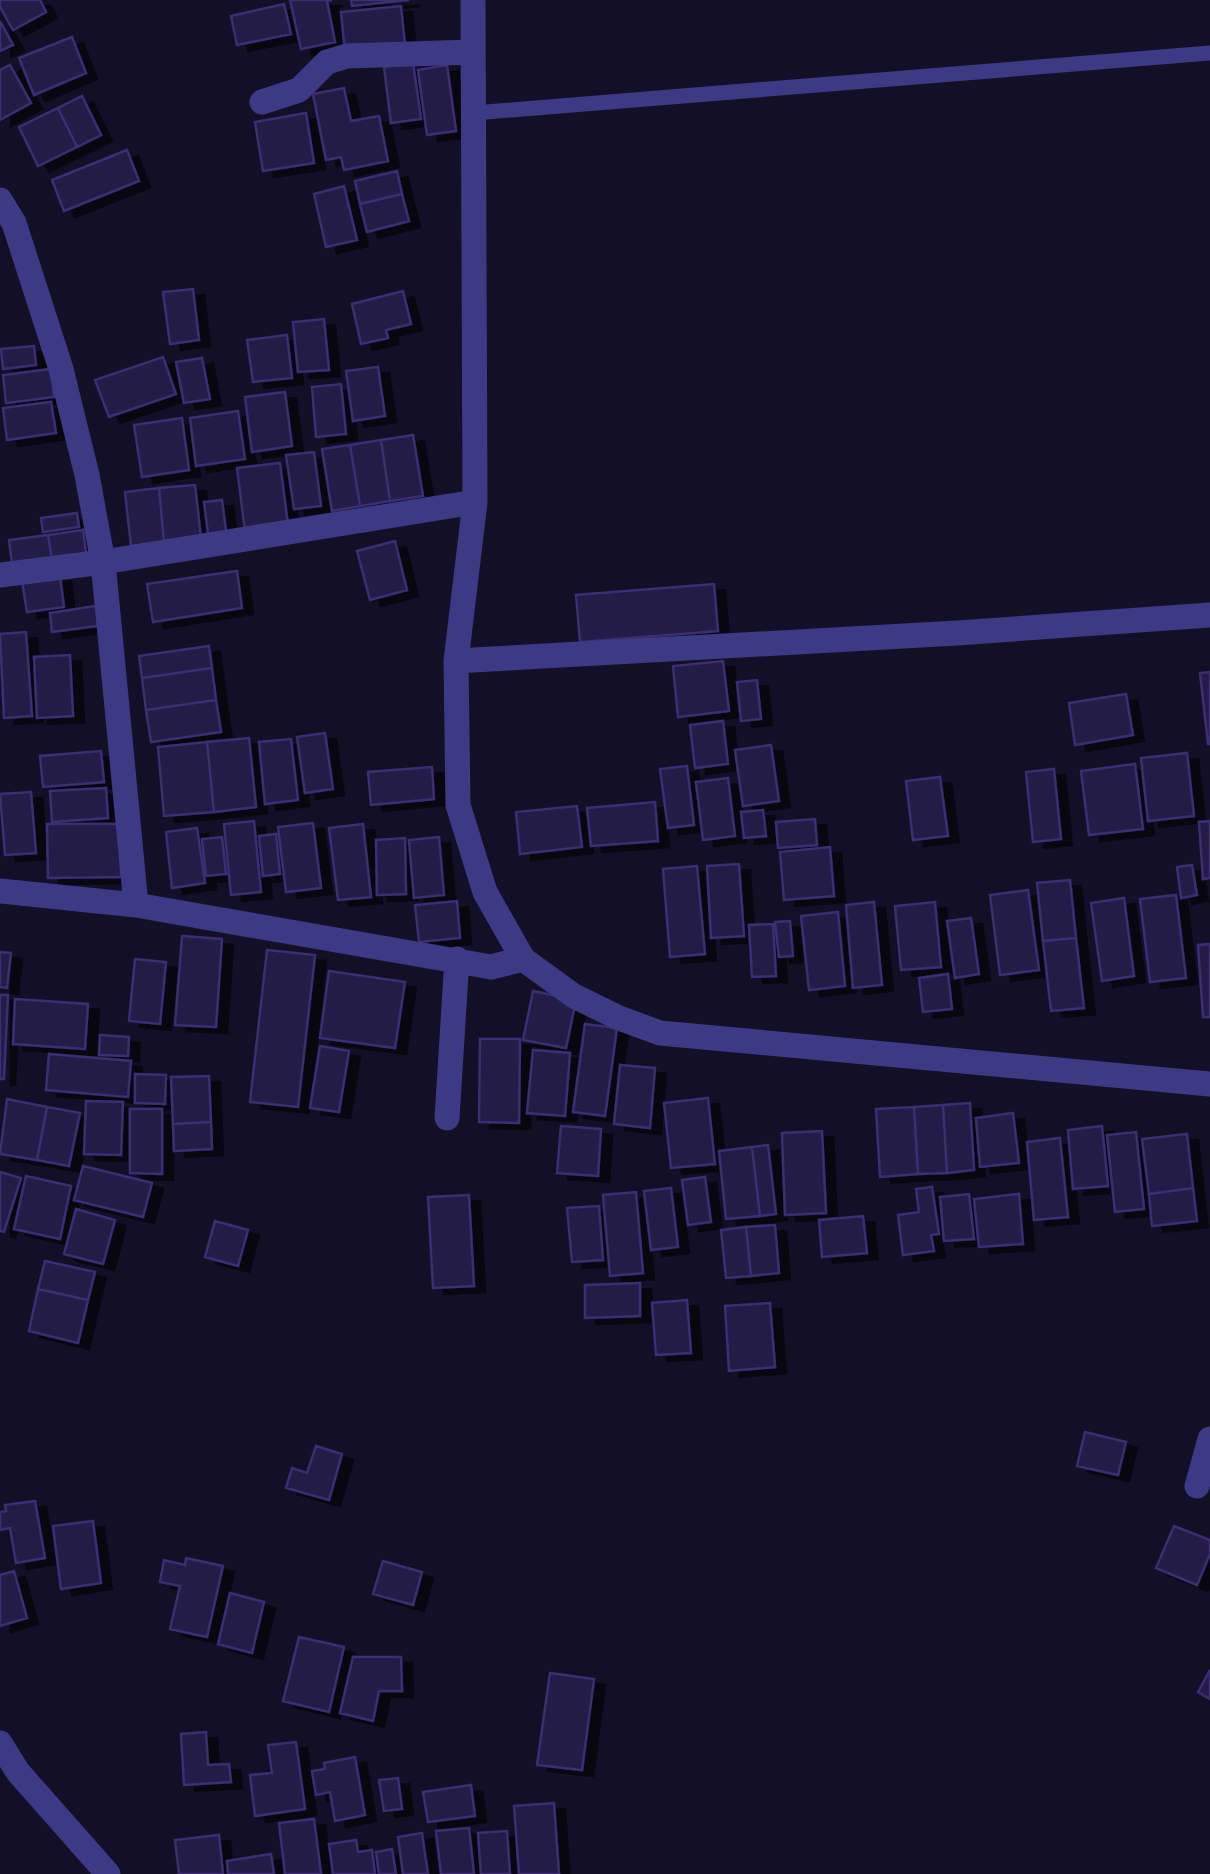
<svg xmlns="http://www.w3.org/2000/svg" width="1210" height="1874" font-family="Overpass,sans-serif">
	<defs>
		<filter id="shadow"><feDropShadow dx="11" dy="6" stdDeviation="0" flood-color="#0009"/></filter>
	</defs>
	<rect width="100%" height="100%" fill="#130f26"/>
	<!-- building -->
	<path fill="#241b47" stroke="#3b2d73" stroke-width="2.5" filter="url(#shadow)" d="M0,0H40L46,12L13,30L0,7Z
		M290,0H332L327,1L335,42L301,49Z
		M351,0H409L352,6Z
		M284,4L291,34L237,45L231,16Z
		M401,6L405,45L345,51L341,12Z
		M0,21L13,45L0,51Z
		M72,37L86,73L34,95L19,58Z
		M413,63L421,119L391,123L384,67Z
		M10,65L31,103L0,120V70Z
		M447,65L456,131L427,135L418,70Z
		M344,88L351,121L379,116L388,161L344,170L341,157L326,160L313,94Z
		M82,96L101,135L77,147L58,108Z
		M58,108L77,147L38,166L19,127Z
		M306,113L314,163L263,171L255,122Z
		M127,150L139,181L64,211L52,180Z
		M397,171L402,194L360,204L355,181Z
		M344,186L357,240L326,247L314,194Z
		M402,194L409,221L367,232L360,204Z
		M193,289L199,340L170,344L163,292Z
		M403,291L411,324L386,330L388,338L361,344L352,304Z
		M324,319L329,370L298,372L293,322Z
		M287,335L292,378L253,382L247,340Z
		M34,346L36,365L3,369L1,349Z
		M163,357L176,394L109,417L95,380Z
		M202,358L210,399L184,403L176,362Z
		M378,367L385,416L353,421L346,371Z
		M51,369L54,397L6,403L3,375Z
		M341,384L346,434L316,437L312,387Z
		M285,392L292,446L252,452L245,397Z
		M51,402L56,433L7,440L3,408Z
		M238,411L245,459L196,466L190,418Z
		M182,418L189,470L142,477L134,425Z
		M413,435L423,496L390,501L381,440Z
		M381,440L390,501L360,506L350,445Z
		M350,445L360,506L332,511L322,449Z
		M314,452L321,506L294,509L286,455Z
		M280,463L288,525L245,531L237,468Z
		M195,485L201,538L164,542L159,488Z
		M159,488L164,542L131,546L125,492Z
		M222,500L227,539L209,541L204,502Z
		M77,513L79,527L43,532L41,518Z
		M83,530L87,561L53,566L48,535Z
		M48,535L53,566L13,571L9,540Z
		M395,541L407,590L370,600L357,551Z
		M237,571L242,608L153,622L147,584Z
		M60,576L64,607L27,612L22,581Z
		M714,584L718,631L580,642L576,595Z
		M102,605L104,625L52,632L50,613Z
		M26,632L32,716L4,718L0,634Z
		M209,646L212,668L142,678L139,656Z
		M70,655L73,716L37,718L34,657Z
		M723,661L729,711L678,717L673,666Z
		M212,668L216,700L146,710L142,678Z
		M1210,672V744H1208L1200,673Z
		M757,680L761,719L741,721L737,682Z
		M1126,694L1133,735L1075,745L1069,703Z
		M216,700L221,732L151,742L146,710Z
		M723,721L728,764L695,768L690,725Z
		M325,733L333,789L305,793L297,737Z
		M249,738L256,807L214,812L207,742Z
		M291,739L298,800L265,804L259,742Z
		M207,742L214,812L164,816L158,747Z
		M771,745L779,801L743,806L735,750Z
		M101,751L104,782L43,787L40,756Z
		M1187,753L1194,816L1148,821L1141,758Z
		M1135,764L1143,829L1089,835L1081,771Z
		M687,766L694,825L668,828L660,769Z
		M432,767L434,799L371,805L368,772Z
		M1054,769L1061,839L1033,842L1026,772Z
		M940,777L948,836L913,840L906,781Z
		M728,778L735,836L703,840L696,782Z
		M106,788L108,818L52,822L50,791Z
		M31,792L36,853L5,855L0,794Z
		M655,802L658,841L591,846L587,808Z
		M577,806L582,847L520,854L516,812Z
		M763,810L766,836L744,838L741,812Z
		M815,819L817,845L778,848L776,822Z
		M254,821L261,892L231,895L224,824Z
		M1210,821V878L1203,879L1199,822Z
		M313,823L321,888L286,892L278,827Z
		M47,824H120L121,877L48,878Z
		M363,824L371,897L338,900L329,828Z
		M197,828L205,883L172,888L166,832Z
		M276,834L280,874L263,876L259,836Z
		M222,837L226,874L206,876L202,839Z
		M439,837L444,895L414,898L409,840Z
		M405,838L406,894L377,895L376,840Z
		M830,847L834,896L784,900L780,852Z
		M739,864L744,936L711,938L707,866Z
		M1192,865L1197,895L1181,898L1177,867Z
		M697,866L705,954L670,957L663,869Z
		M1070,880L1076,938L1043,941L1037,883Z
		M1028,890L1039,970L1000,975L990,895Z
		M1176,895L1186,978L1150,982L1140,899Z
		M1124,898L1134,976L1102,981L1091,903Z
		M457,901L460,938L419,942L415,905Z
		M874,902L882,985L853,988L846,905Z
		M935,902L941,967L901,970L895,906Z
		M838,912L845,986L809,990L801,916Z
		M971,918L979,974L955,978L947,921Z
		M790,921L793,956L779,957L775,922Z
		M773,924L776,976L752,977L749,925Z
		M182,936L222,939L216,1027L175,1025Z
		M1076,938L1084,1008L1051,1011L1043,941Z
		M1210,944V1017H1203L1198,945Z
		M267,950L315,955L298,1107L250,1102Z
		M0,952L11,953L7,988L0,987Z
		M135,959L166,962L160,1024L129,1021Z
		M329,971L405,982L395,1048L320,1038Z
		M948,974L952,1009L923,1012L919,978Z
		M533,991L576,1000L566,1048L523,1040Z
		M0,995H8L4,1079H0Z
		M15,999L88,1004L85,1049L13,1044Z
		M585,1024L617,1028L605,1116L573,1112Z
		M100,1035L129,1037L128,1056L99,1055Z
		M480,1039H520L519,1123L479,1122Z
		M320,1046L349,1051L339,1112L310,1108Z
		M533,1050L570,1053L565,1116L527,1113Z
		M49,1054L131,1061L128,1097L46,1090Z
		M620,1065L655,1068L650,1128L614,1124Z
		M135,1074L166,1075L165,1104L135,1103Z
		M209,1076L211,1122L173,1124L171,1077Z
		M708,1098L715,1164L671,1168L664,1103Z
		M7,1099L47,1107L37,1160L0,1154Z
		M86,1101L123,1102L121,1155L84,1154Z
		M970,1103L974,1170L947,1173L943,1105Z
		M943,1105L947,1173L918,1174L914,1107Z
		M47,1107L80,1113L69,1166L37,1160Z
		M914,1107L918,1174L880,1177L876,1109Z
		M130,1109H162V1174L130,1173Z
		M1013,1113L1019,1163L980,1167L976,1118Z
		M211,1122L212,1149L174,1151L173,1124Z
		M561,1126L601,1129L598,1176L557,1173Z
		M1102,1126L1108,1186L1073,1189L1068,1130Z
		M822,1131L826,1213L785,1215L782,1133Z
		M1136,1132L1144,1209L1115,1212L1107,1135Z
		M1187,1134L1193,1188L1149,1194L1142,1139Z
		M1060,1138L1068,1217L1034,1220L1027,1142Z
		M768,1145L776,1214L760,1216L752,1147Z
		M752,1147L760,1216L726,1219L719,1151Z
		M83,1166L152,1183L143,1217L74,1200Z
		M0,1172L21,1178L4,1232L0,1231Z
		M26,1176L71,1186L60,1239L14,1229Z
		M705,1177L711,1222L688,1225L682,1180Z
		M932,1187L939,1234L931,1235L934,1251L903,1255L898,1215L919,1212L916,1189Z
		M671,1188L678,1247L651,1250L644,1191Z
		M1193,1188L1197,1221L1152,1226L1149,1194Z
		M636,1192L643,1273L610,1276L603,1195Z
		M969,1194L974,1239L944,1241L940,1197Z
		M1019,1194L1023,1244L979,1247L974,1199Z
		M469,1195L474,1286L433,1288L428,1197Z
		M599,1206L603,1260L572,1262L567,1208Z
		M76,1209L115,1220L103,1264L64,1254Z
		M863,1216L867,1253L822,1257L819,1220Z
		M215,1221L248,1230L238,1266L205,1257Z
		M775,1225L779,1273L751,1276L746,1227Z
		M746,1227L751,1276L726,1278L721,1230Z
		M45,1261L95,1272L88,1300L38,1289Z
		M640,1283V1316L585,1318V1285Z
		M38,1289L88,1300L78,1343L29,1331Z
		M687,1300L691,1353L656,1355L652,1303Z
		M770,1303L775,1367L729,1371L725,1306Z
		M1085,1432L1126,1442L1118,1475L1077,1466Z
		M316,1446L342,1454L329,1500L286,1488L292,1468L307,1473Z
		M35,1501L45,1558L16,1563L10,1528L0,1530V1512L6,1511L5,1505Z
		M93,1521L101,1583L61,1589L53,1526Z
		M1174,1526L1210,1540V1554L1197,1585L1156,1568Z
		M186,1558L223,1566L207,1637L170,1629L180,1586L160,1582L164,1560L185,1565Z
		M383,1561L422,1572L413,1605L373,1594Z
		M14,1571L27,1618L0,1626V1575Z
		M230,1593L264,1602L252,1653L218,1644Z
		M299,1637L344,1647L329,1712L283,1701Z
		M353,1657H401L402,1691H379L373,1721L340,1713Z
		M1210,1670V1699L1198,1692Z
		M550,1673L594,1679L582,1770L537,1765Z
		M206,1732L208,1765L229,1764L231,1782L184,1785L181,1734Z
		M296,1742L305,1809L255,1816L250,1775L272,1773L268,1745Z
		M355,1757L365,1815L335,1821L330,1792L316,1795L312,1771L325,1769L324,1763Z
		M398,1778L402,1809L384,1811L379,1780Z
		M471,1785L475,1816L428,1822L423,1792Z
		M554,1803L559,1874H519L514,1806Z
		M314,1819L321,1874H285L279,1823Z
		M469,1828L474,1874H441L436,1831Z
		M507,1831L510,1874H481L478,1833Z
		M422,1833L428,1874H403L398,1837Z
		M219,1835L223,1874H179L175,1840Z
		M356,1840L358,1852L372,1850L375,1874H333L329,1844Z
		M392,1849L396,1874H379L376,1852Z
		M271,1854L274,1874H228L227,1861Z"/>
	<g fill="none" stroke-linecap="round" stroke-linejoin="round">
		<!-- lane -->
		<path stroke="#3d3a85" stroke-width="15" d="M474,113L1210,53"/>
		<!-- street -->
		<path stroke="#3d3a85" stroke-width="25" d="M473,0L475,502L456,661L458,805L485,892L523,959L574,996L619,1018L660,1033L1210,1084
			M262,102L299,90L327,62L347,56L473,52
			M0,200L14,223L61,369L87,475L103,562L136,905
			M0,575L103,562L475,502
			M456,661L957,633L1210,615
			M0,891L136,905L491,967L523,959
			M447,1118L457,959
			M1197,1486L1210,1439
			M0,1743L18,1772L108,1874"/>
	</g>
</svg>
